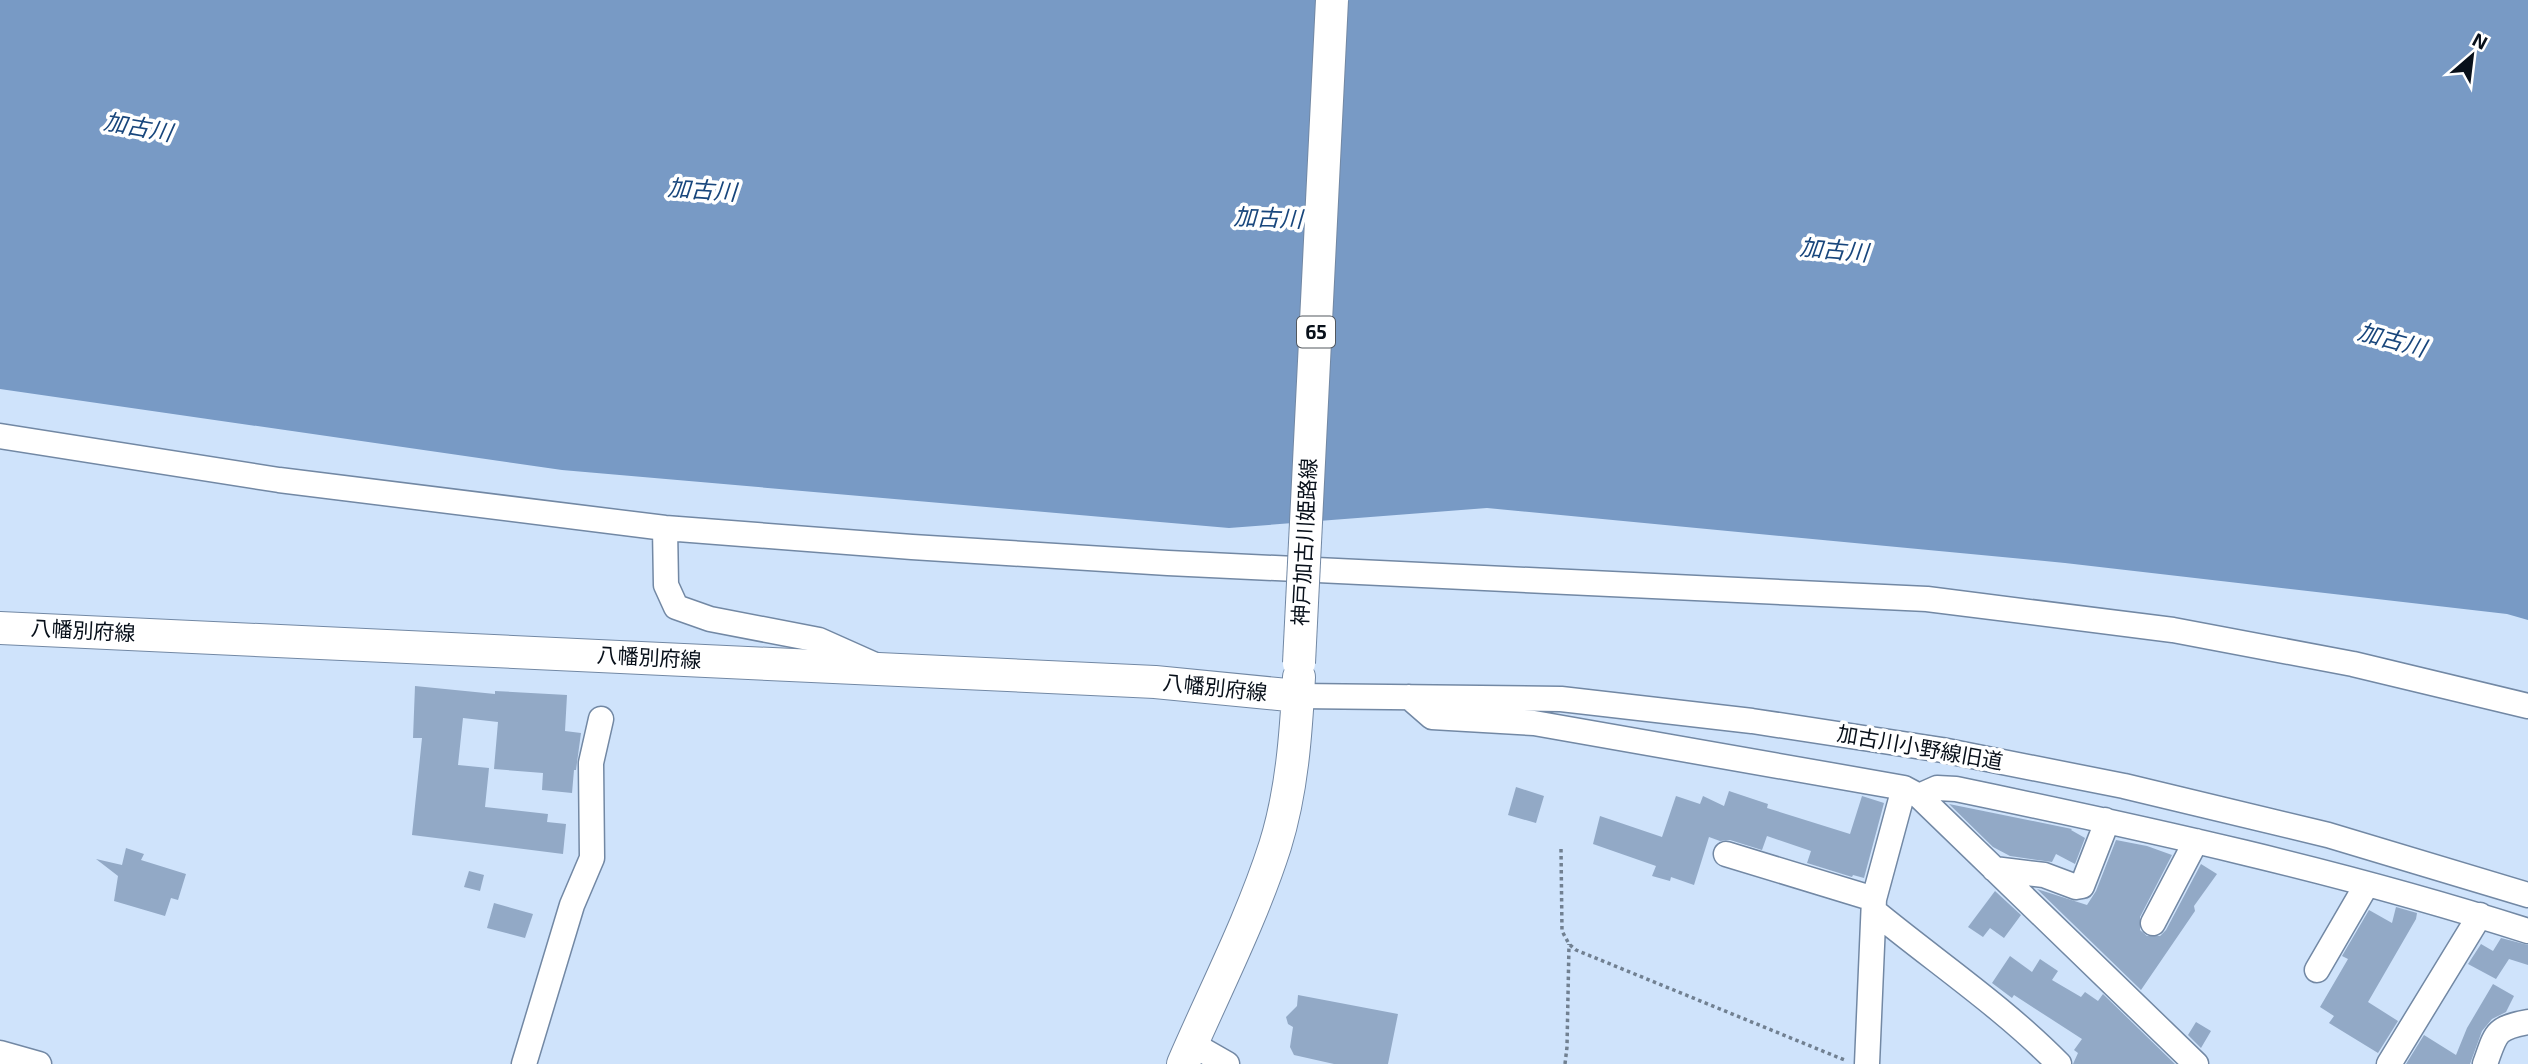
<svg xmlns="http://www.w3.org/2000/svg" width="2528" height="1064" font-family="'Exo 2','Noto Sans JP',sans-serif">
	<rect width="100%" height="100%" fill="#cfe3fb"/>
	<!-- water -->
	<path fill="#789ac5" d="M0,0H2528V620L2507,614L2065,563L1487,508L1229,528L562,470L0,389Z"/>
	<!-- building -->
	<path fill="#92a9c6" d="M415,686L495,694V691L567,695L565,731L581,733L576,770H574L572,793L542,790L543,773L494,769L498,722L463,718L458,765L489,768L485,807L548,814L547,822L566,824L563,854L412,835L422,738H413Z
		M1516,787L1544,796L1536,823L1508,815Z
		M1729,791L1768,804L1767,808L1850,834L1862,796L1884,803L1864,878L1853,875L1852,877L1807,863L1811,851L1767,836L1762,850L1730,840L1720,841L1709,837L1694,885L1671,877L1670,881L1652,876L1656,866L1593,844L1600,816L1662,837L1676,796L1700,804L1703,796L1724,806Z
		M1949,804L2072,829L2071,830L2085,838L2075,864L2056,854L2052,862L2010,856L1993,847Z
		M2116,840L2147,846L2172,855L2140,917V930L2147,936H2160L2166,930L2201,864L2217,874L2194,906L2195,911L2141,990L2037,889L2087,905L2096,891Z
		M126,848L144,854L141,860L186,874L178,900L171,898L165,916L114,901L118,876L96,859L122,865Z
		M469,871L484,875L480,891L464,887Z
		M1995,891L2021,915L2004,938L1990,928L1983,937L1968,927Z
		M494,903L533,914L525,938L487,928Z
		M2396,907L2417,913L2416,919L2368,1002L2398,1021L2378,1053L2329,1023L2334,1016L2320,1007L2348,959L2342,956L2369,910L2392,923Z
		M2501,938L2528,945V965L2509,959L2496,979L2468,964L2481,944L2493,951Z
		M2010,956L2032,972L2040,959L2058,971L2052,980L2081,997L2085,992L2098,1001L2103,994L2175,1064H2073L2078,1053L2074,1050L2082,1039L2014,995L2012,998L1992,983Z
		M2493,984L2514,996L2506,1012L2492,1019L2482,1031L2470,1064H2406L2424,1035L2456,1055L2467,1028Z
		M1298,995L1398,1014L1388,1064H1334L1294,1055L1290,1047L1293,1027L1288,1024L1286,1017L1297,1006Z
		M2196,1022L2211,1031L2201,1048L2188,1035Z"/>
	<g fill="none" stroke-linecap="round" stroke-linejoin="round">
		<defs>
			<path id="minor" d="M0,436L279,480L665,528L912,547L1168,563L1927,599L2173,630L2353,664L2528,706
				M665,528L666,585L676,607L710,619L819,640L875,665
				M1298,696L1561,699L1752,721L1942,750L2124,786L2328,835L2528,895
				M1409,697L1432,717L1534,723L1904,788L1919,796L1937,788L1956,789C2148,829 2341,871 2528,931
				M1919,796L2196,1064
				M1726,854L1874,899
				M1994,869L2044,875L2076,887L2082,886L2103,832L2105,820
				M1874,911C1936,962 2003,1007 2059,1064
				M2153,923L2196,841
				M2317,970L2367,884
				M1192,1044L1227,1064
				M0,1053L39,1064
				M524,1064L572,905L592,858L591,763L601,719
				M1867,1064L1874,899L1904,788
				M2389,1064L2480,915
				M2485,1064C2496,1034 2494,1028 2528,1022"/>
			<path id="major" d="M0,628L1155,682L1298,696
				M1183,1064C1214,992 1251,921 1275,846C1292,792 1296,733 1299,677"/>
		</defs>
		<!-- minor casing -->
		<use href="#minor" stroke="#7288a4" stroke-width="27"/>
		<!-- major casing -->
		<use href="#major" stroke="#7288a4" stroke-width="34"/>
		<!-- path -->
		<path stroke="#718091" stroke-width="3.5" stroke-dasharray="3.5 3.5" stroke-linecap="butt" d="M1561,849L1562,931L1569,944L1576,950L1847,1061
			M1565,1064L1567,1047L1569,944"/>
		<!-- minor -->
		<use href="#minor" stroke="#fff" stroke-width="24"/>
		<!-- major -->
		<use href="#major" stroke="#fff" stroke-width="32"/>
		<defs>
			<path id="major-bridge" d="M1299,663L1332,0"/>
		</defs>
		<!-- major-bridge casing -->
		<use href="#major-bridge" stroke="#7288a4" stroke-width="34" stroke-linecap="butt"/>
		<!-- major-bridge -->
		<use href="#major-bridge" stroke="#fff" stroke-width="32"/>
	</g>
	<g text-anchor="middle" stroke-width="7" stroke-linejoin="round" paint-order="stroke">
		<!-- shield labels -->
		<rect fill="#fff" stroke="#52585f" stroke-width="2" x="1297" y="316.5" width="38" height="31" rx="5"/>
		<g font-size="19" font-weight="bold" fill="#08101a">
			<text x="1316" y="339">65</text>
		</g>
		<!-- street labels -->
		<g font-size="21" fill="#08101a" stroke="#fff">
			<text transform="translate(1305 542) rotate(-87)" y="7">神戸加古川姫路線</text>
			<text transform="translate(83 631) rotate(3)" y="7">八幡別府線</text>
			<text transform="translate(649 658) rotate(3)" y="7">八幡別府線</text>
			<text transform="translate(1215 688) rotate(6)" y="7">八幡別府線</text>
			<text transform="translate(1920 748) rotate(10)" y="7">加古川小野線旧道</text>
		</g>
		<!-- water labels -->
		<g font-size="23" font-style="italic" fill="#18467c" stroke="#fff">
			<text transform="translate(138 127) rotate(10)" y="8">加古川</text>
			<text transform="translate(702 190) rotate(4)" y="8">加古川</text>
			<text transform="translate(1268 218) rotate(2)" y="8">加古川</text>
			<text transform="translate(1834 250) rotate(5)" y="8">加古川</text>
			<text transform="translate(2392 340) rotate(15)" y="8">加古川</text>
		</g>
	</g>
	<!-- north arrow -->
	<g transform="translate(2472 56) rotate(28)" stroke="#ffffff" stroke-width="5" paint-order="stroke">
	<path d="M0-5L12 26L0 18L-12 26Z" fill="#08101a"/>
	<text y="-10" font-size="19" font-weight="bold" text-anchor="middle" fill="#08101a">N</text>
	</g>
</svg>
